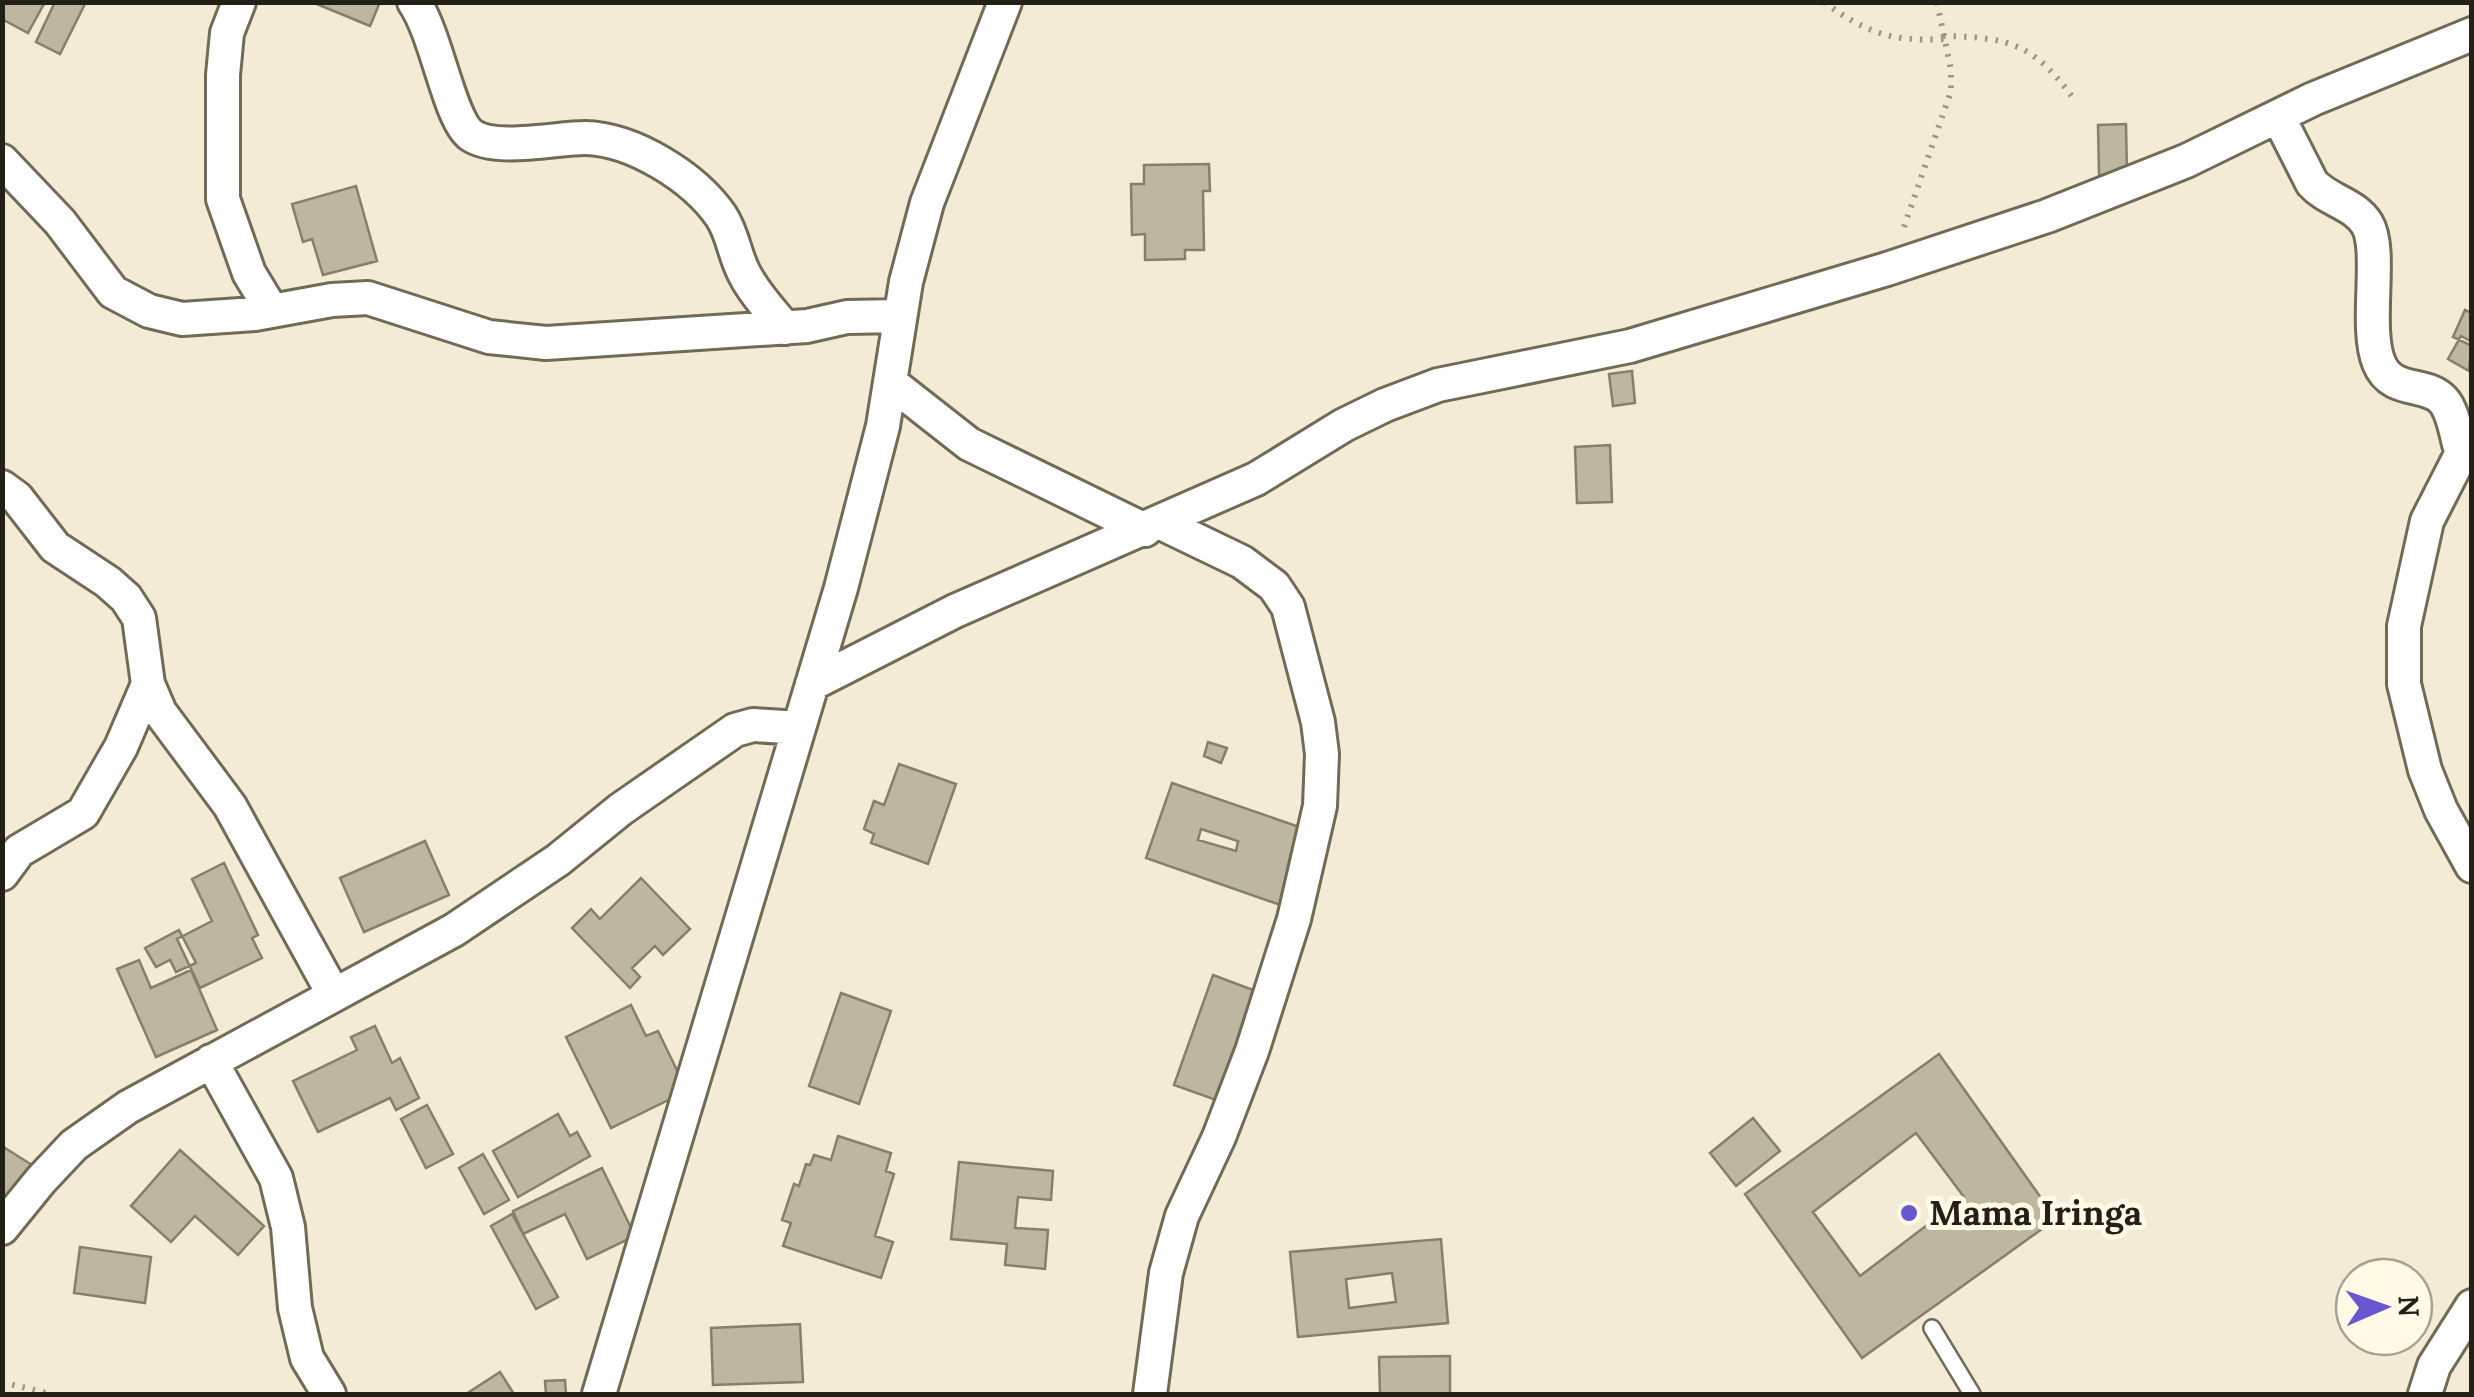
<svg xmlns="http://www.w3.org/2000/svg" width="2474" height="1397" font-family="Lora,serif">
	<rect width="100%" height="100%" fill="#f3ebd5"/>
	<!-- building -->
	<path fill="#bdb6a0" stroke="#867f6a" stroke-width="2.5" fill-rule="evenodd" d="M2,2H45L28,33L2,19Z
		M55,2H86L60,54L36,42Z
		M312,2H380L370,26Z
		M2126,124L2127,174L2099,175L2098,125Z
		M1209,164L1210,191H1203L1204,250H1185V259L1145,260V234L1132,235L1131,184H1144V165Z
		M356,186L377,261L323,275L312,239L303,242L292,204Z
		M2465,310L2472,313V346L2453,337Z
		M2461,336L2472,342L2469,371L2448,359Z
		M1632,371L1635,403L1613,406L1609,374Z
		M1610,445L1612,502L1577,503L1575,447Z
		M1208,742L1227,748L1221,763L1204,756Z
		M899,764L956,784L928,864L871,843L874,834L864,829L874,801L884,805Z
		M1172,783L1311,831L1286,907L1146,858ZM1201,829L1238,841L1236,851L1198,840Z
		M425,841L449,895L364,932L340,878Z
		M224,863L258,935L252,938L262,958L200,988L177,939L212,921L192,879Z
		M641,878L690,929L663,955L655,946L632,968L640,977L630,988L572,928L591,909L600,919Z
		M179,930L196,963L176,972L170,960L156,967L145,948Z
		M139,960L151,988L191,970L217,1030L156,1057L117,969Z
		M1213,975L1269,996L1230,1105L1174,1085Z
		M841,993L891,1011L859,1104L809,1086Z
		M631,1005L646,1036L658,1031L687,1091L611,1128L566,1037Z
		M375,1026L392,1063L400,1058L419,1098L396,1110L390,1098L318,1132L293,1081L357,1050L351,1037Z
		M1939,1054L2056,1219L1862,1358L1745,1194ZM1916,1133L1964,1197L1860,1276L1813,1212Z
		M427,1105L453,1154L426,1168L401,1119Z
		M558,1114L570,1136L577,1132L590,1156L518,1197L493,1151Z
		M1753,1118L1780,1151L1736,1186L1710,1153Z
		M838,1136L891,1153L886,1171L894,1174L875,1236L893,1242L881,1278L783,1246L791,1223L782,1220L794,1184L799,1186L806,1164L810,1165L814,1155L831,1160Z
		M2,1146L32,1165L2,1210Z
		M180,1150L264,1226L238,1255L195,1216L171,1242L131,1206Z
		M483,1154L509,1200L484,1214L459,1168Z
		M959,1162L1053,1171L1051,1200L1018,1197L1015,1228L1048,1230L1045,1269L1005,1265L1007,1244L951,1239Z
		M602,1168L635,1236L587,1259L565,1214L523,1234L513,1211Z
		M512,1214L558,1297L536,1309L491,1226Z
		M1441,1239L1448,1323L1298,1337L1290,1252ZM1392,1273L1396,1302L1349,1308L1346,1279Z
		M80,1247L151,1257L145,1303L74,1293Z
		M800,1324L803,1382L713,1385L711,1328Z
		M1450,1356V1394H1380L1379,1357Z
		M500,1372L514,1394H466Z
		M565,1380L566,1394H546L545,1381Z"/>
	<g fill="none" stroke-linecap="round" stroke-linejoin="round">
		<defs>
			<path id="service" d="M1932,1328L1972,1394"/>
			<path id="minor" d="M239,2L227,33L223,75V199L249,273L272,311
				M414,2C437,35 449,119 471,135C495,152 556,138 585,138C633,139 694,177 721,216C733,234 734,254 744,273C754,293 770,310 785,328
				M2278,116L2312,183C2328,201 2354,203 2367,224C2383,250 2364,327 2379,363C2392,395 2426,381 2443,400C2454,412 2456,436 2461,451
				M2,161L60,222L113,292L149,311L182,319L255,314L332,300L368,298L489,337L546,343L807,326L847,317L900,316
				M890,382L969,444L1145,530
				M2472,433L2427,521L2404,626V684L2425,770L2441,810L2472,866
				M2,487L17,498L55,547L108,582L126,598L139,618L148,684L160,712L230,806L334,995
				M812,684L955,611L1256,479L1344,425L1385,405L1438,385L1630,346L1887,269L2047,216L2186,161L2313,99L2472,34
				M2,874L19,851L83,813L121,747L148,684
				M211,1061L276,1178L288,1227L295,1308L307,1358L329,1394
				M2,1228L41,1180L74,1145L128,1107L454,930L558,860L621,809L735,730L753,725L799,728
				M599,1394L841,588L883,426L906,282L927,203L1005,2
				M1150,1394L1166,1273L1182,1216L1219,1137L1252,1051L1294,919L1320,806L1322,754L1318,722L1288,607L1274,586L1242,562L1161,523
				M2425,1394L2434,1366L2472,1306"/>
		</defs>
		<!-- service casing -->
		<use href="#service" stroke="#716a56" stroke-width="20"/>
		<!-- minor casing -->
		<use href="#minor" stroke="#716a56" stroke-width="38"/>
		<!-- path -->
		<path stroke="#9d9786" stroke-width="6" stroke-dasharray="2.5 8" stroke-linecap="butt" d="M1824,2C1866,33 1892,42 1944,39
			M1943,36C2012,37 2035,45 2076,102
			M1904,227L1951,91V70L1937,2
			M2,1382L50,1394"/>
		<!-- service -->
		<use href="#service" stroke="#fff" stroke-width="15"/>
		<!-- minor -->
		<use href="#minor" stroke="#fff" stroke-width="32"/>
	</g>
	<!-- markers -->
	<circle fill="#6957d0" stroke="#fff9e6" stroke-width="4" cx="1909" cy="1213" r="10"/>
	<g text-anchor="middle" stroke-width="10" stroke-linejoin="round" paint-order="stroke">
		<!-- poi labels -->
		<g font-size="35" font-weight="bold" fill="#222017" stroke="#fff9e6" text-anchor="start">
			<text x="1929" y="1225">Mama Iringa</text>
		</g>
	</g>
	<!-- border -->
	<rect width="2474" height="1397" fill="none" stroke="#222017" stroke-width="10"/>
	<!-- north arrow -->
	<g transform="translate(2384 1307) rotate(88)"><circle r="48" fill="#fff9e6" stroke="#a7a293" stroke-width="2.5"/>
	<path d="M0-8L18 38L0 25L-18 38Z" fill="#6957d0"/>
	<text y="-15" font-size="28" font-weight="bold" text-anchor="middle" fill="#222017">N</text>
	</g>
</svg>
